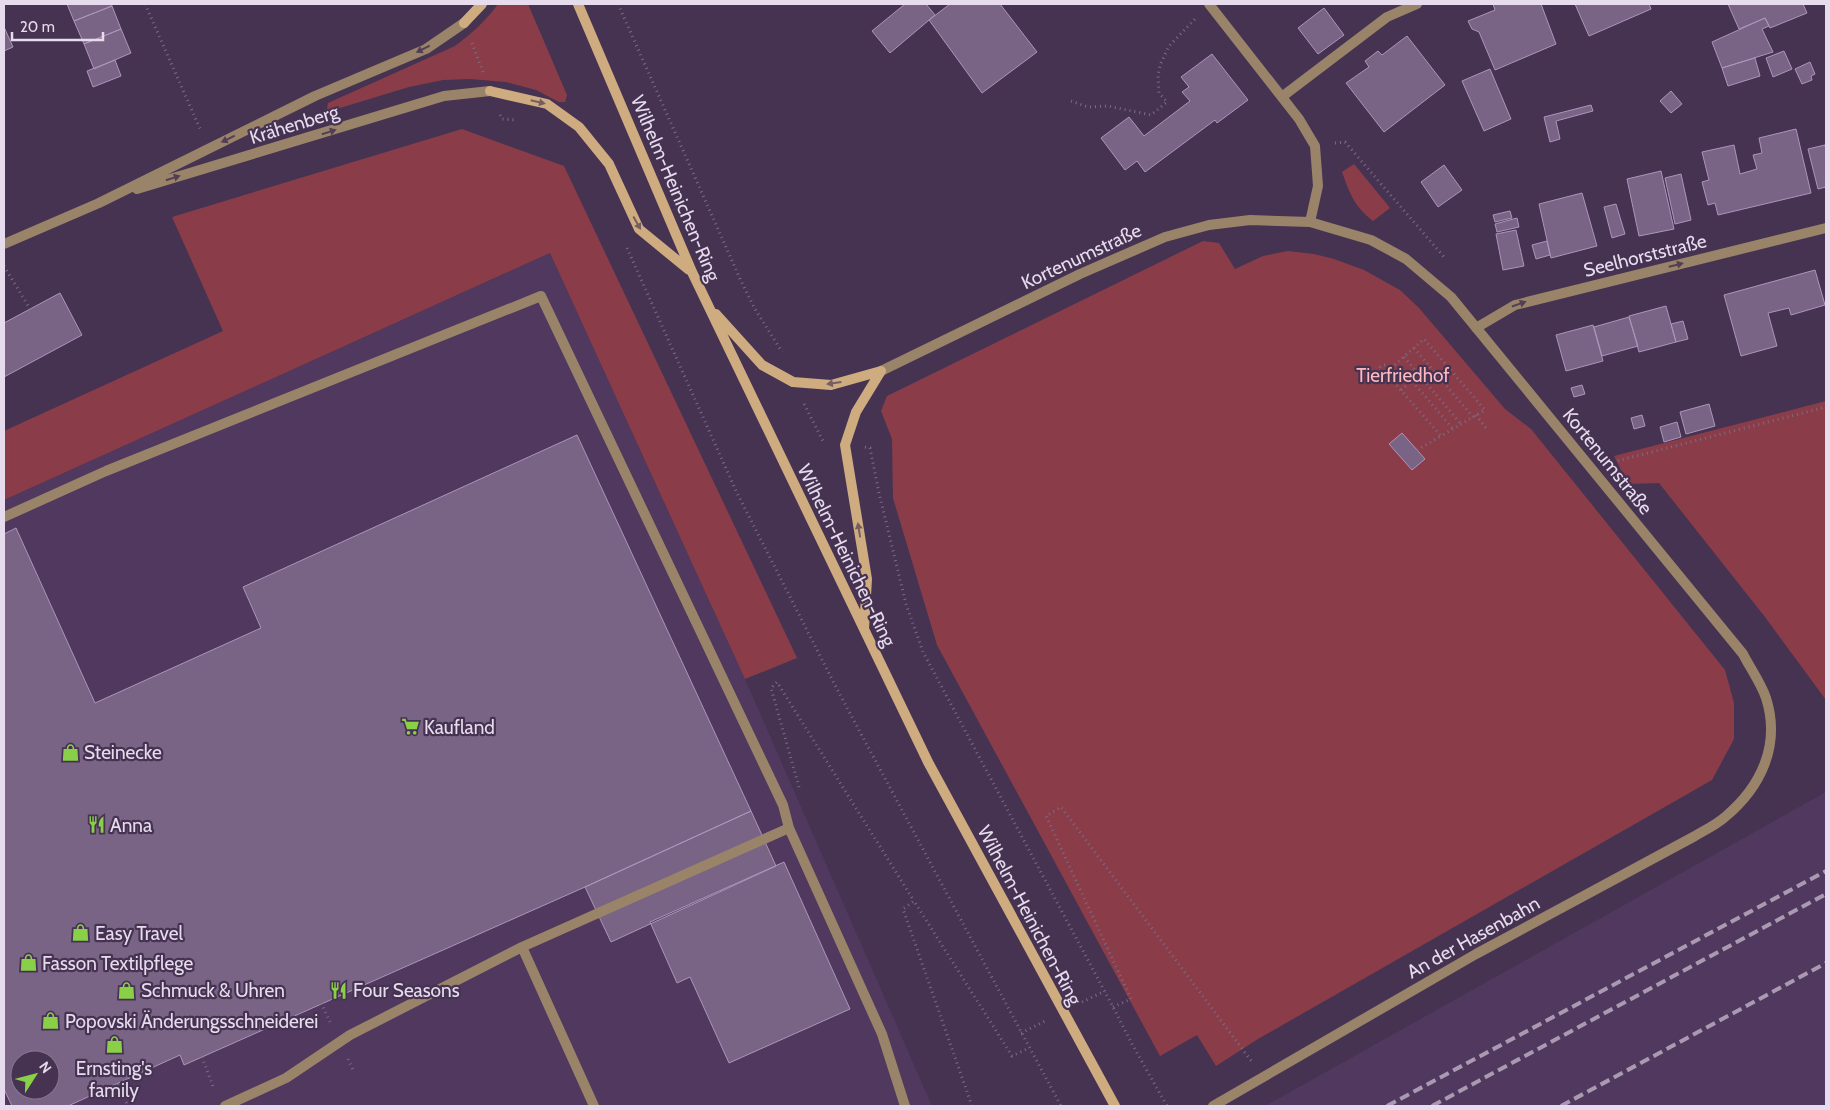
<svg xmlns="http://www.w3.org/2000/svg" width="1830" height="1110" font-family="Cabin,sans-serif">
	<rect width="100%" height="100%" fill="#463352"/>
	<!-- built -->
	<path fill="#50385e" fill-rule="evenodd" d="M550,253L745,679L932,1106H4V500ZM20,1060H50V1090H20Z
		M1826,792V1106H1265Z"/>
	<!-- green -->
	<path fill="#8a3d49" d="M498,4H528L567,95L565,102H559L536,90L506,82L470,79L443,80L409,87L330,111L327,109L328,103L455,46C471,34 486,21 498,4Z
		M462,129L564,166L797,658L745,679L550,253L4,500V431L223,331L172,217Z
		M1354,164L1390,208L1373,221C1354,206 1350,194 1342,172Z
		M1203,241L1219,243L1235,269L1263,256L1288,251L1314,254L1334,259L1364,270L1400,290L1419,308L1505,409L1531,429L1725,670L1734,703V739L1712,780L1258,1039L1216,1066L1197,1035L1160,1056L937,645L893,498L892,439L881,411L887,396Z
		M1826,401V700L1765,617L1659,483L1628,484L1614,456Z"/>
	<!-- building -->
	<path fill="#7a6486" stroke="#ac95ba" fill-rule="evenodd" d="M67,4H111L112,6L74,21Z
		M905,4H926L935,15L890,53L872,31Z
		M950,4H1000L1037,52L982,93L929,20Z
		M1493,4H1541L1556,44L1495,70L1479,32L1472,29L1468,21L1495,10Z
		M1575,4H1649L1651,9L1589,36Z
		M1728,4H1803L1807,13L1770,28L1765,18L1739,29Z
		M112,6L121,29L84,44L74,21Z
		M1324,8L1344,35L1318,54L1298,28Z
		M1765,18L1769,26L1762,29L1773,52L1722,68L1712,42Z
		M4,27L13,47L4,51Z
		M121,29L131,53L94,69L84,44Z
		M1407,36L1445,85L1384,132L1346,83L1369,67L1365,61L1378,51L1382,55Z
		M1784,51L1792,69L1773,77L1766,58Z
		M1212,54L1248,100L1217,123L1215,120L1145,172L1137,161L1125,170L1101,138L1129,117L1144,136L1190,101L1182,92L1189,87L1181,77Z
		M1755,58L1760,76L1728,86L1722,68Z
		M115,60L121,76L93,87L87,71Z
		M1810,62L1815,74L1811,76L1812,80L1802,84L1795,69Z
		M1490,69L1511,119L1484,131L1462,81Z
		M1671,91L1682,104L1671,113L1660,101Z
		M1591,105L1593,111L1556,121L1560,139L1550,142L1544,117Z
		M1796,129L1811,193L1718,215L1715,203L1708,205L1702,182L1709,180L1702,152L1734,145L1740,174L1757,169L1753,155L1762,153L1759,138Z
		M1825,145L1826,151V187L1818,189L1808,149Z
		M1444,165L1462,190L1438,207L1421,182Z
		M1661,171L1674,229L1639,236L1627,179Z
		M1681,174L1691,220L1675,224L1665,178Z
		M1582,193L1597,246L1551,258L1539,204Z
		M1616,204L1625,234L1612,238L1604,207Z
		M1510,211L1512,218L1495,222L1493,215Z
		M1517,218L1519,227L1497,232L1495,224Z
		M1516,230L1524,266L1503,270L1496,234Z
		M1547,241L1550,255L1536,259L1532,245Z
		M1815,270L1825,305L1791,315L1789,308L1768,313L1777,346L1741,356L1724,295Z
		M60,293L82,335L4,377V323Z
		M1666,306L1676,342L1639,352L1629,316Z
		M1629,317L1638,346L1602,356L1594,327Z
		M1683,321L1688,339L1676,342L1671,324Z
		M1593,325L1603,361L1566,371L1556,335Z
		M1582,385L1585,394L1574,397L1571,388Z
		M1709,404L1715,426L1686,434L1680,412Z
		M1642,415L1645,426L1634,429L1631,418Z
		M1677,422L1681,437L1664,442L1660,427Z
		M1402,433L1425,459L1412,470L1389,444Z
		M577,435L751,811L585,887L184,1065L180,1055L68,1106H12L4,1089V534L16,528L95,703L261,628L243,587ZM20,1060H50V1090H20Z
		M751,811L776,866L611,942L585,887Z
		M784,862L850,1009L729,1063L690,977L677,983L650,922Z"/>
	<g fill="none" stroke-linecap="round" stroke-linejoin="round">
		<!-- path -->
		<path stroke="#7c6b86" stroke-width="3" stroke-dasharray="1 4" stroke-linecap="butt" d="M145,4L201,131
			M618,4L741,281L755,309L782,352
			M472,43L483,72
			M1071,101L1088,107L1108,106L1151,115L1167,102L1159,93L1158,76L1160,65L1169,46L1195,19
			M500,115L502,119L517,120
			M1335,143L1345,142L1444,257
			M627,248L737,493L838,691L1061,1106
			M4,266L30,309
			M1414,348L1473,417
			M1404,357L1461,424
			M1378 372a7 7 0 1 1 14 0a7 7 0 1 1-14 0Z
			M1390,378L1441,436L1485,410L1424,339L1391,368
			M1401,390L1412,381L1453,429
			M804,404L824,443
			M1476,415L1488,431
			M865,447L870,448L879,493L906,604L923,652L1113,1007L1132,1044L1167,1106
			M1417,450L1441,436
			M1613,462L1826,407
			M799,787L771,688L777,682L914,901
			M1082,1002L1105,991
			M321,1003L331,1024
			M1113,1007L1131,999L1046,816L1061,807L1252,1062
			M1021,1033L1045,1021
			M202,1057L214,1089
			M348,1059L353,1070
			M118,1084L128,1106
			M972,1106L903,909L914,901L1012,1056L1029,1048"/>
		<!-- service -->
		<path stroke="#9a8469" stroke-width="10" d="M1283,96L1387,17L1417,4
			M4,517L106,471L541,296L783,805L789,828L882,1034L905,1106
			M522,947L789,828
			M225,1106L286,1078L350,1035L522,947L594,1106"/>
		<!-- minor -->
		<path stroke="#9a8469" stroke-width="10" d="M1209,4L1299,119L1315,146L1318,186L1310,222
			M137,189L444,96L490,91
			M4,244L99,203L315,96L426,49L464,23
			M1476,328L1515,305L1826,228
			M881,371L1080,274L1165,237L1209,225L1250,220L1310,222L1371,240L1406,259L1451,297L1743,654C1750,668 1761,683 1766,698C1781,745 1761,787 1725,817C1716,825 1705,830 1695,836L1476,954L1213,1106"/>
		<!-- secondary -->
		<path stroke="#cfac80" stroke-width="10" d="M578,4L692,272L928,762L1115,1106
			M464,23L482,4
			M490,91L547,104L579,127L609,164L639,229L689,270
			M716,314L762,365L793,382L831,385L881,371
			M864,629L867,579L845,445L856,412L881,371"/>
		<!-- rail -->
		<path stroke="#a99ab2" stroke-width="4" stroke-dasharray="10 5" stroke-linecap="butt" d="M1387,1106L1826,871
			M1432,1106L1826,894
			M1561,1106L1826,963"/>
	</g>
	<!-- one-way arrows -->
	<defs><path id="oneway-solid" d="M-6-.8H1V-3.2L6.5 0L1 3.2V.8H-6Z" transform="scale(1.25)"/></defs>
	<g fill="#533f55">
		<use href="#oneway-solid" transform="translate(423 49) rotate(153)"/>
		<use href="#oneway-solid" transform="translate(329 132) rotate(-17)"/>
		<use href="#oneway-solid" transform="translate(228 139) rotate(154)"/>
		<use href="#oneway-solid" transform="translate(173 178) rotate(-17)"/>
		<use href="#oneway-solid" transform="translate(1676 265) rotate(-14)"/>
		<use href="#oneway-solid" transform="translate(1519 304) rotate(-19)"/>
	</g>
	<g fill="#765d62">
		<use href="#oneway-solid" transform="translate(538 102) rotate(13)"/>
		<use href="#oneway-solid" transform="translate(637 223) rotate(61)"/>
		<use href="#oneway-solid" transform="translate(834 383) rotate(172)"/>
		<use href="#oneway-solid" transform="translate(859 530) rotate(-99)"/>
	</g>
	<!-- icons -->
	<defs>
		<symbol id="supermarket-bare" viewBox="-9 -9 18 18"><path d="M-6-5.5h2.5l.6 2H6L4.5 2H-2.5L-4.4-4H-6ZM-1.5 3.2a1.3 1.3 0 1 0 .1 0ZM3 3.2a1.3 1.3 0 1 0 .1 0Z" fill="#89cf48" stroke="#463352" stroke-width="2.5" paint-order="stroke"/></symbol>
		<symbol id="shop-bare" viewBox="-9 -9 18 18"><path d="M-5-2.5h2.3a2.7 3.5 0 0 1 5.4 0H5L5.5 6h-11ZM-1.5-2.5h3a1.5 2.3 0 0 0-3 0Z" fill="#89cf48" stroke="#463352" stroke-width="2.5" paint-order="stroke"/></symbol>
		<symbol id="restaurant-bare" viewBox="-9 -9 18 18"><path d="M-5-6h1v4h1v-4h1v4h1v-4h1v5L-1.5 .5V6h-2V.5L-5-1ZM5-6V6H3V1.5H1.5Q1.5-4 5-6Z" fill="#89cf48" stroke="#463352" stroke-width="2.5" paint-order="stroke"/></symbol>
	</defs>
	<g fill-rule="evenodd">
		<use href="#supermarket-bare" x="398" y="714" width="25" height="25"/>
		<use href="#shop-bare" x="58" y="740" width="25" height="25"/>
		<use href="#restaurant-bare" x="84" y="812" width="25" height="25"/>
		<use href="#shop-bare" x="68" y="920" width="25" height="25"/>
		<use href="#shop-bare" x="16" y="950" width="25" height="25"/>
		<use href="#shop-bare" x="114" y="978" width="25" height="25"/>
		<use href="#restaurant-bare" x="326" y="978" width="25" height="25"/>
		<use href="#shop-bare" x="38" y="1008" width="25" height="25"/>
		<use href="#shop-bare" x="102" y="1032" width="25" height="25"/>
	</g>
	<g text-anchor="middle" stroke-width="4.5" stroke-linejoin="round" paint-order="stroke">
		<!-- street labels -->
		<g font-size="19" fill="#e7dbee" stroke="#463352">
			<text transform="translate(294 124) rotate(-17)" y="7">Krähenberg</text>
			<text transform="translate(676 188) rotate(67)" y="7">Wilhelm-Heinichen-Ring</text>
			<text transform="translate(1645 255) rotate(-14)" y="7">Seelhorststraße</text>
			<text transform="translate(1081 256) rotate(-25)" y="7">Kortenumstraße</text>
			<text transform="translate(1608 461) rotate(51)" y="7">Kortenumstraße</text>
			<text transform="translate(847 555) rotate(64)" y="7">Wilhelm-Heinichen-Ring</text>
			<text transform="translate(1030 915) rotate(62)" y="7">Wilhelm-Heinichen-Ring</text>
			<text transform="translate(1473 937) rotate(-29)" y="7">An der Hasenbahn</text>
		</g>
		<!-- park labels -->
		<g font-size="19" fill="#feb9bf" stroke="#463352">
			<text x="1403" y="382">Tierfriedhof</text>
		</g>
		<!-- poi labels -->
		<g font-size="19" fill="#e7dbee" stroke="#463352" text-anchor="start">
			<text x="424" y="734">Kaufland</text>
			<text x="84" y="759">Steinecke</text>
			<text x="110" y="832">Anna</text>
			<text x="95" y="940">Easy Travel</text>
			<text x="42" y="970">Fasson Textilpflege</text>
			<text x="141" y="997">Schmuck &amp; Uhren</text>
			<text x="353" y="997">Four Seasons</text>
			<text x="65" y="1028">Popovski Änderungsschneiderei</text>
			<text x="114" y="1075" text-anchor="middle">Ernsting's<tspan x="114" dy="22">family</tspan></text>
		</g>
	</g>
	<!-- border -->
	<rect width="1830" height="1110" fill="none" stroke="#e7dbee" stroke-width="10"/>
	<!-- north arrow -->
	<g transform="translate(35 1075) rotate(54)"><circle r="24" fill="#463352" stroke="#867690"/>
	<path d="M0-4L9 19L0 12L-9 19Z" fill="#89cf48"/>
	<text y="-8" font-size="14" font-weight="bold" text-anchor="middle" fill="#e7dbee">N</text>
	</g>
	<!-- scale -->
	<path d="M12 32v8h91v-8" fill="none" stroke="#e7dbee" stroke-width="2.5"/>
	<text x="20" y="32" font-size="15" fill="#e7dbee" stroke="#463352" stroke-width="4" paint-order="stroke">20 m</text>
</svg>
